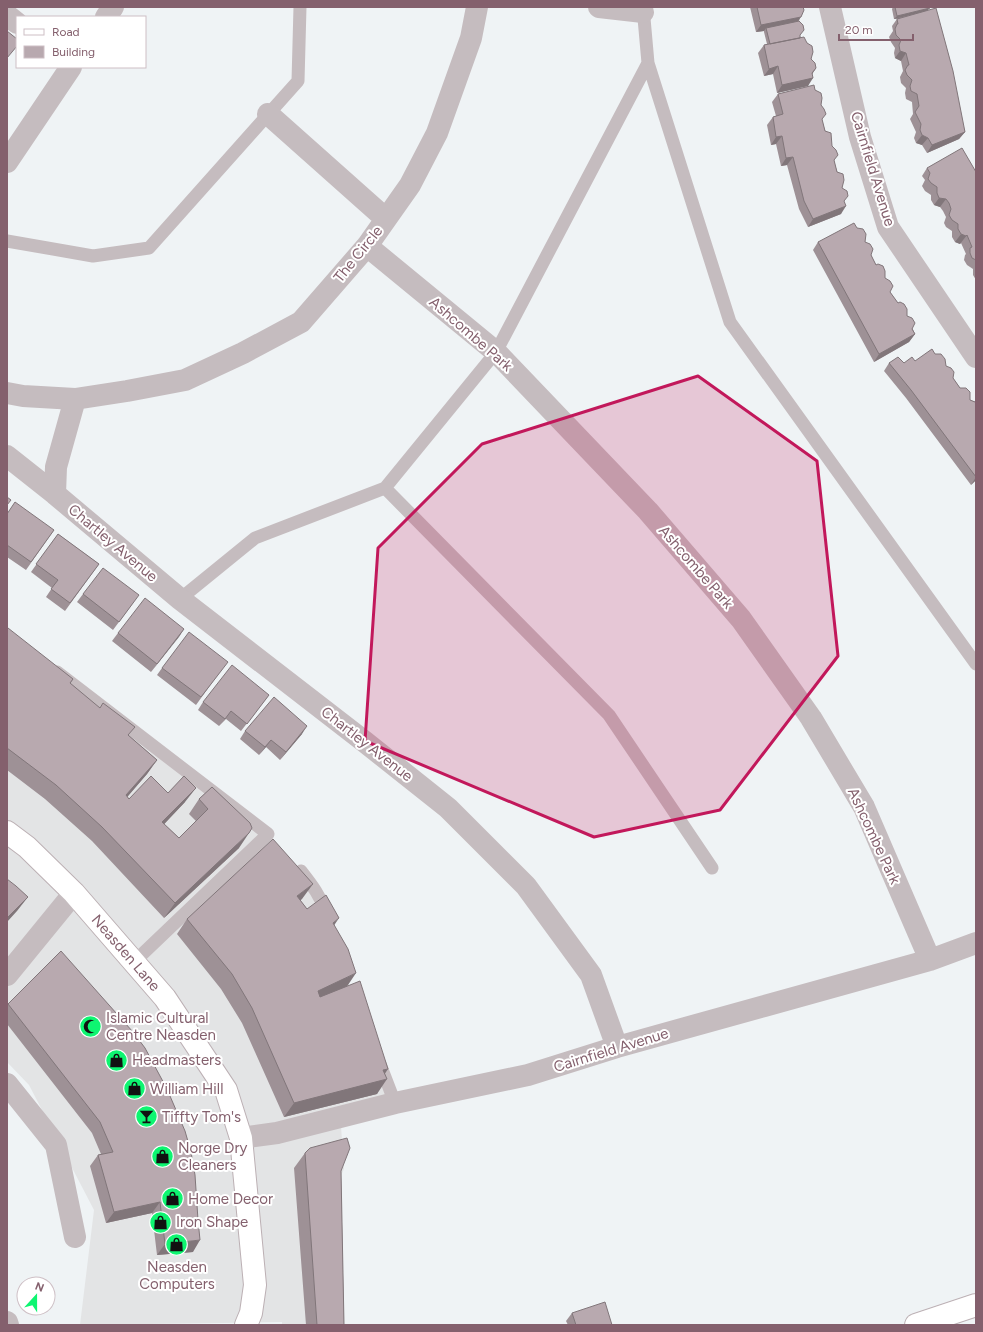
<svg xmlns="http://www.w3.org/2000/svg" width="983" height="1332" font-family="Figtree,sans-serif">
	<rect width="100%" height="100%" fill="#eff3f5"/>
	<!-- built -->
	<path fill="#e3e4e5" d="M7,642L264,833L310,889L324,914L388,1098L340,1112L344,1169L335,1189L337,1325H282V1322L80,1325L94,1210L29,1085L7,1062Z"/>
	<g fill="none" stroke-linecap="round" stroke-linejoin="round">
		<defs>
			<g id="secondary">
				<path id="s1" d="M7,832L27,847L74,893L165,998L226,1090L241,1138L255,1285L251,1313L246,1325"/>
				<path d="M916,1325L976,1305"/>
			</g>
		</defs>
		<!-- secondary casing -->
		<use href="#secondary" stroke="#bcb0b4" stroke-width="24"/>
		<!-- lane -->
		<path stroke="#c5bcbf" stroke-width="13" d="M648,63L730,322L976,664
			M7,241L93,256L149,248L298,81L300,7
			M385,488L609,715L712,868
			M180,599L255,538L385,488L496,352L648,63L643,7
			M57,672L268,834L134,962
			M301,871C312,885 321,897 327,914
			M380,1064L395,1103"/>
		<!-- street -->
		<path stroke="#c5bcbf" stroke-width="22" d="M599,7L643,12
			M830,7L860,137L888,227L976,357
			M7,15L17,23
			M106,17L113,7
			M268,114L386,219
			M7,162L71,67
			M367,246L496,352L648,511L741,619L811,718L864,807L930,960
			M7,393L23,396L75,399L127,391L185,380L243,353L301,322L367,246L410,185L437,133L471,38L477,7
			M7,456L55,494L180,599L365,742L448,808L526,886L591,975L617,1047
			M55,494L56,467L75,399
			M7,975L74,893
			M7,1084L56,1145L75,1237
			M241,1138L277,1133L395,1103L528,1075L617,1047L930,960L976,943
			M7,1322L8,1325"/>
		<!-- secondary -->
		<use href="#secondary" stroke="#fff" stroke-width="22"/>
	</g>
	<!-- wall -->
	<path fill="#9e9196" d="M750,7H803L799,21L800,36L816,68L812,74L808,86L777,93L773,74L764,76L758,53L764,45L767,44L764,32V31L756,32Z
		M893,7H929L927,11L965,132L959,139L927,153L922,145L916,143L914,138L916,132L910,119L913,114L912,102L906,99L905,93L906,88L901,83L900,77L903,71L901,61L895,58L894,53L895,48L891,42L889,37L893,31L892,26L897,19H894L892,9Z
		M815,90L821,105L822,120L842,188L844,202L841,214L808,227L799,209L787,165L781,166L776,144L771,145L767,125L773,117L776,116L772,102L778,94Z
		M927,168L976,172V280L973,275V269L967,265L964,260L965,255L966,254L961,243L960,244L955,242L952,237V231L946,227L944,223L946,217L943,211L940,207L934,205L931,200V195L925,191L922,186L925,180L922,176Z
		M857,228L865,242L871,255L876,265L885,278L890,292L907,316L915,334L909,342L874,362L813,250L818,242Z
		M915,361L946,366L953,378L960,388L970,400L976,402V480L971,485L906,398L884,371L889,363H904Z
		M7,514L54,530L26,570L7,557Z
		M58,534L99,564L65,611L46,597L52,588L31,572Z
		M83,594L133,603L113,630L77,602Z
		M7,629L73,679L70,684L157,760L147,774L127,797L129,799L168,793L185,802L164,824L179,838L196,821L189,814L199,799L212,787L239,848L164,918L92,841L45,799L7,770Z
		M184,629L151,672L112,641L118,633Z
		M162,668L222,669L196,705L157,675Z
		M269,695L241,731L226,719L219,726L198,710L203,702Z
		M245,731L302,734L280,760L266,747L259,755L240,739Z
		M302,899L300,900L307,909L334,925L347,987L385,1074L377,1094L284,1117L242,1023L221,989L177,934L187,919Z
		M61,951L193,1252L157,1255L152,1213L106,1223L90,1166L98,1155L101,1154L92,1133L7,1024V1006L8,1004Z
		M305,1153L341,1171L344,1325H306L294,1168Z
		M572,1313L612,1325H568L566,1321Z"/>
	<!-- shaded-wall -->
	<path fill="#81767a" d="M930,8L927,11L894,19L897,16Z
		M801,17L796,24L766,28L764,31L756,32L761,25Z
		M900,51L906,53L901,61L895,58Z
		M778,66L773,74L764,76L769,69Z
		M816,68L811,76L813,78L808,86L777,93L782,85L812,73Z
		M965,132L959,139L927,153L932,145Z
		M922,135L928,138L922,145L916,143Z
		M782,136L776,144L771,145L776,137Z
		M793,157L787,165L781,166L786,158Z
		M939,198L946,199L940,207L934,205Z
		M846,206L841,214L808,227L813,219Z
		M961,234L967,235L960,244L955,242Z
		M915,334L909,342L874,362L879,354Z
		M976,477V480L971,485Z
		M184,629L179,637L151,672L157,664Z
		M307,726L302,734L280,760L286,752Z
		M271,740L266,747L259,755L265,747Z
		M157,760L147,774L116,810L126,795Z
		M196,788L185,802L152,837L162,822Z
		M249,833L239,848L164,918L175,903Z
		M313,884L302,899L287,911L297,896Z
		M28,897L17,911L7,922V918Z
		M339,918L329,933L333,923Z
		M356,973L346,988L307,1006L318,991Z
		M388,1069L380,1081L387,1079L377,1094L284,1117L294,1103L383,1070Z
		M160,1202L152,1213L106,1223L114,1212Z
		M200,1240L193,1252L157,1255L165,1244Z"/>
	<!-- building -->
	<path fill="#b8a9af" stroke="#81767a" d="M757,7H803L804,10L801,17L761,25Z
		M895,7H929L930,8L897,16Z
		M936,8L953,71L965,132L932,145L928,138L922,135L920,130L921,124L915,112L919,106L917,94L911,91L910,86L912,80L907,75L905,70L908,65H909L906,53L900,51L899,45L901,40L896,35L895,29L897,24H898L897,19Z
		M799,21L803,25L804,30L800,35V38L770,44L766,28Z
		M7,31L17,39V46L7,58Z
		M804,37L807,43L812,46L813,52L811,59L815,63L816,68L812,73L813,78L782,85L778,66L769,69L764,45Z
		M814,85L815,90L821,93L822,98L821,105L824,109L826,114L822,119L825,131L831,133L832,146L836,150L838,155L834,160L837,172L843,174L844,180L842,188L847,191L848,196L844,201L846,206L813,219L804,201L793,157L786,158L782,136L776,137L773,117L783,114L778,94Z
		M962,148L976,172V260L972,258L970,253V248L972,247L967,235L966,236L961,234L958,229V224L952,220L949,215L951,209L949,203L946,199L939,198L937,193V187L931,183L928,179L930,173L927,168Z
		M854,223L857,228L863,229L866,234L865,242L870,244L873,249L871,255L876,265L878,264L883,266L885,271V278L890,281L893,286L890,292L898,303L900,302L904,304L907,309V316L912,318L915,323L912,329L915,334L879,354L818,242Z
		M932,349L935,354H941L945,359L946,366L951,368L954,372L953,378L960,388H966L970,392V400L975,402H976V477L911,390L889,363L898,357L904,363L912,357L915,361Z
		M7,497L11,500L7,505Z
		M15,502L54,530L31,562L7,545V514Z
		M58,534L99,564L70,603L51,589L58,580L36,564Z
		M103,568L139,595L119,622L83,594Z
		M145,598L184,629L157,664L118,633Z
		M8,628L73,679L70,683L100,708L103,703L135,727L128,735L157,760L126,795L129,799L151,776L168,793L184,776L196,788L162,822L179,838L208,809L199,799L212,787L250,823L252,828L249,833L175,903L102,827L56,785L7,748V629Z
		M189,632L228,662L201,697L162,668Z
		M232,665L269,695L247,724L231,711L225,719L203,702Z
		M274,697L307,726L286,752L271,740L265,747L245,731Z
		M273,839L313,884L297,896L307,909L326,895L339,918L333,923L348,949L356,973L318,991L320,997L360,981L388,1069L383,1070L387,1079L294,1103L252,1008L232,974L187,919Z
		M7,879L16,886L28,897L7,918Z
		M61,951L133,1032L145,1048L167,1089L185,1131L191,1152L195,1175L198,1220L200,1240L165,1244L160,1202L114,1212L98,1155L113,1152L100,1122L8,1004Z
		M347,1138L350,1148L341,1171L344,1325H317L305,1153L310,1148Z
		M605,1302L612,1325H576L572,1313Z"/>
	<!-- marked area -->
	<path fill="#c2185b" fill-opacity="0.2" stroke="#c2185b" stroke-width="3" stroke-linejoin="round" d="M698,376L817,461L838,656L720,810L594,837L365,741L378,548L482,444Z"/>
	<!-- icons -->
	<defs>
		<symbol id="mosque-disc" viewBox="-11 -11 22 22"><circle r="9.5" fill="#0ef571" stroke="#fff"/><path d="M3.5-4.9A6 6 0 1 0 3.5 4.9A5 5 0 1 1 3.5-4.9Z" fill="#111"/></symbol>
		<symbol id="shop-disc" viewBox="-11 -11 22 22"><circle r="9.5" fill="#0ef571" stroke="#fff"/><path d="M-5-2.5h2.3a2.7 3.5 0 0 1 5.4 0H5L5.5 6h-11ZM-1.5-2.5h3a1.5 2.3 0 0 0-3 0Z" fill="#111"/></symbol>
		<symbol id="bar-disc" viewBox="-11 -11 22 22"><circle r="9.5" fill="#0ef571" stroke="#fff"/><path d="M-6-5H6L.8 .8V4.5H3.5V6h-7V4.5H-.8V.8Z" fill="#111"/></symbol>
	</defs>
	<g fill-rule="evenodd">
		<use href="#mosque-disc" x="78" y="1014" width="25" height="25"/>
		<use href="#shop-disc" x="104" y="1048" width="25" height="25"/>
		<use href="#shop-disc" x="122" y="1076" width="25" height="25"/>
		<use href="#bar-disc" x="134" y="1104" width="25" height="25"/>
		<use href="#shop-disc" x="150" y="1144" width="25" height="25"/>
		<use href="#shop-disc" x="160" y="1186" width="25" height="25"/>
		<use href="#shop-disc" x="148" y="1210" width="25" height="25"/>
		<use href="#shop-disc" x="164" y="1232" width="25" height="25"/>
	</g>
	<g text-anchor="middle" stroke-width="4" stroke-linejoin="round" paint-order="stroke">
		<!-- street labels -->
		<g font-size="15" fill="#84606d" stroke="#fff">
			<text transform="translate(873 169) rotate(73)" y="5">Cairnfield Avenue</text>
			<text transform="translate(358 254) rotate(-51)" y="5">The Circle</text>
			<text transform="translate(471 334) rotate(41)" y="5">Ashcombe Park</text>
			<text transform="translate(113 543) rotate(40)" y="5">Chartley Avenue</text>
			<text transform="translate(696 567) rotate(49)" y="5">Ashcombe Park</text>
			<text transform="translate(367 744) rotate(38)" y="5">Chartley Avenue</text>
			<text transform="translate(874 836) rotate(65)" y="5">Ashcombe Park</text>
			<text dy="5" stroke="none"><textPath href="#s1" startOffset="170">Neasden Lane</textPath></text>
			<text transform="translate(611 1050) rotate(-17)" y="5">Cairnfield Avenue</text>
		</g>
		<!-- poi labels -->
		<g font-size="15" fill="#84606d" stroke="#fff" text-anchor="start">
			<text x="106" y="1023">Islamic Cultural<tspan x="106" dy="17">Centre Neasden</tspan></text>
			<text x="132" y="1065">Headmasters</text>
			<text x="150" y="1094">William Hill</text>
			<text x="162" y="1122">Tiffty Tom's</text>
			<text x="178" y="1153">Norge Dry<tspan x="178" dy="17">Cleaners</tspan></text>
			<text x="188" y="1204">Home Decor</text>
			<text x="176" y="1227">Iron Shape</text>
			<text x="177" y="1272" text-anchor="middle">Neasden<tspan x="177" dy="17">Computers</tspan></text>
		</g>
	</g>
	<!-- border -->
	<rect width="983" height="1332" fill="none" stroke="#84606d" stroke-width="16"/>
	<!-- legend -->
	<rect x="16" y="16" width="130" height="52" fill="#ffffff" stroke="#cebfc5"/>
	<rect x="24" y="29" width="20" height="6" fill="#ffffff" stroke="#cebfc5"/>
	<text x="52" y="36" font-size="12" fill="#84606d">Road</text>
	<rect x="24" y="46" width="20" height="12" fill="#b8a9af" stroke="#cebfc5"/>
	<text x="52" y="56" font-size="12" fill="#84606d">Building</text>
	<!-- north arrow -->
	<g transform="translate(36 1296) rotate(21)"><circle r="19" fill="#ffffff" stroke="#cebfc5"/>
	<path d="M0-3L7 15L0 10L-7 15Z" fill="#0ef571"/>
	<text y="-6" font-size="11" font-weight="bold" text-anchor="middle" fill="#84606d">N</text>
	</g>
	<!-- scale -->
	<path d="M839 34v6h74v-6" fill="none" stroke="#84606d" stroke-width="2"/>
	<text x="845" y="34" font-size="12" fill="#84606d" stroke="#ffffff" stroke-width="3" paint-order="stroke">20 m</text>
</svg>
